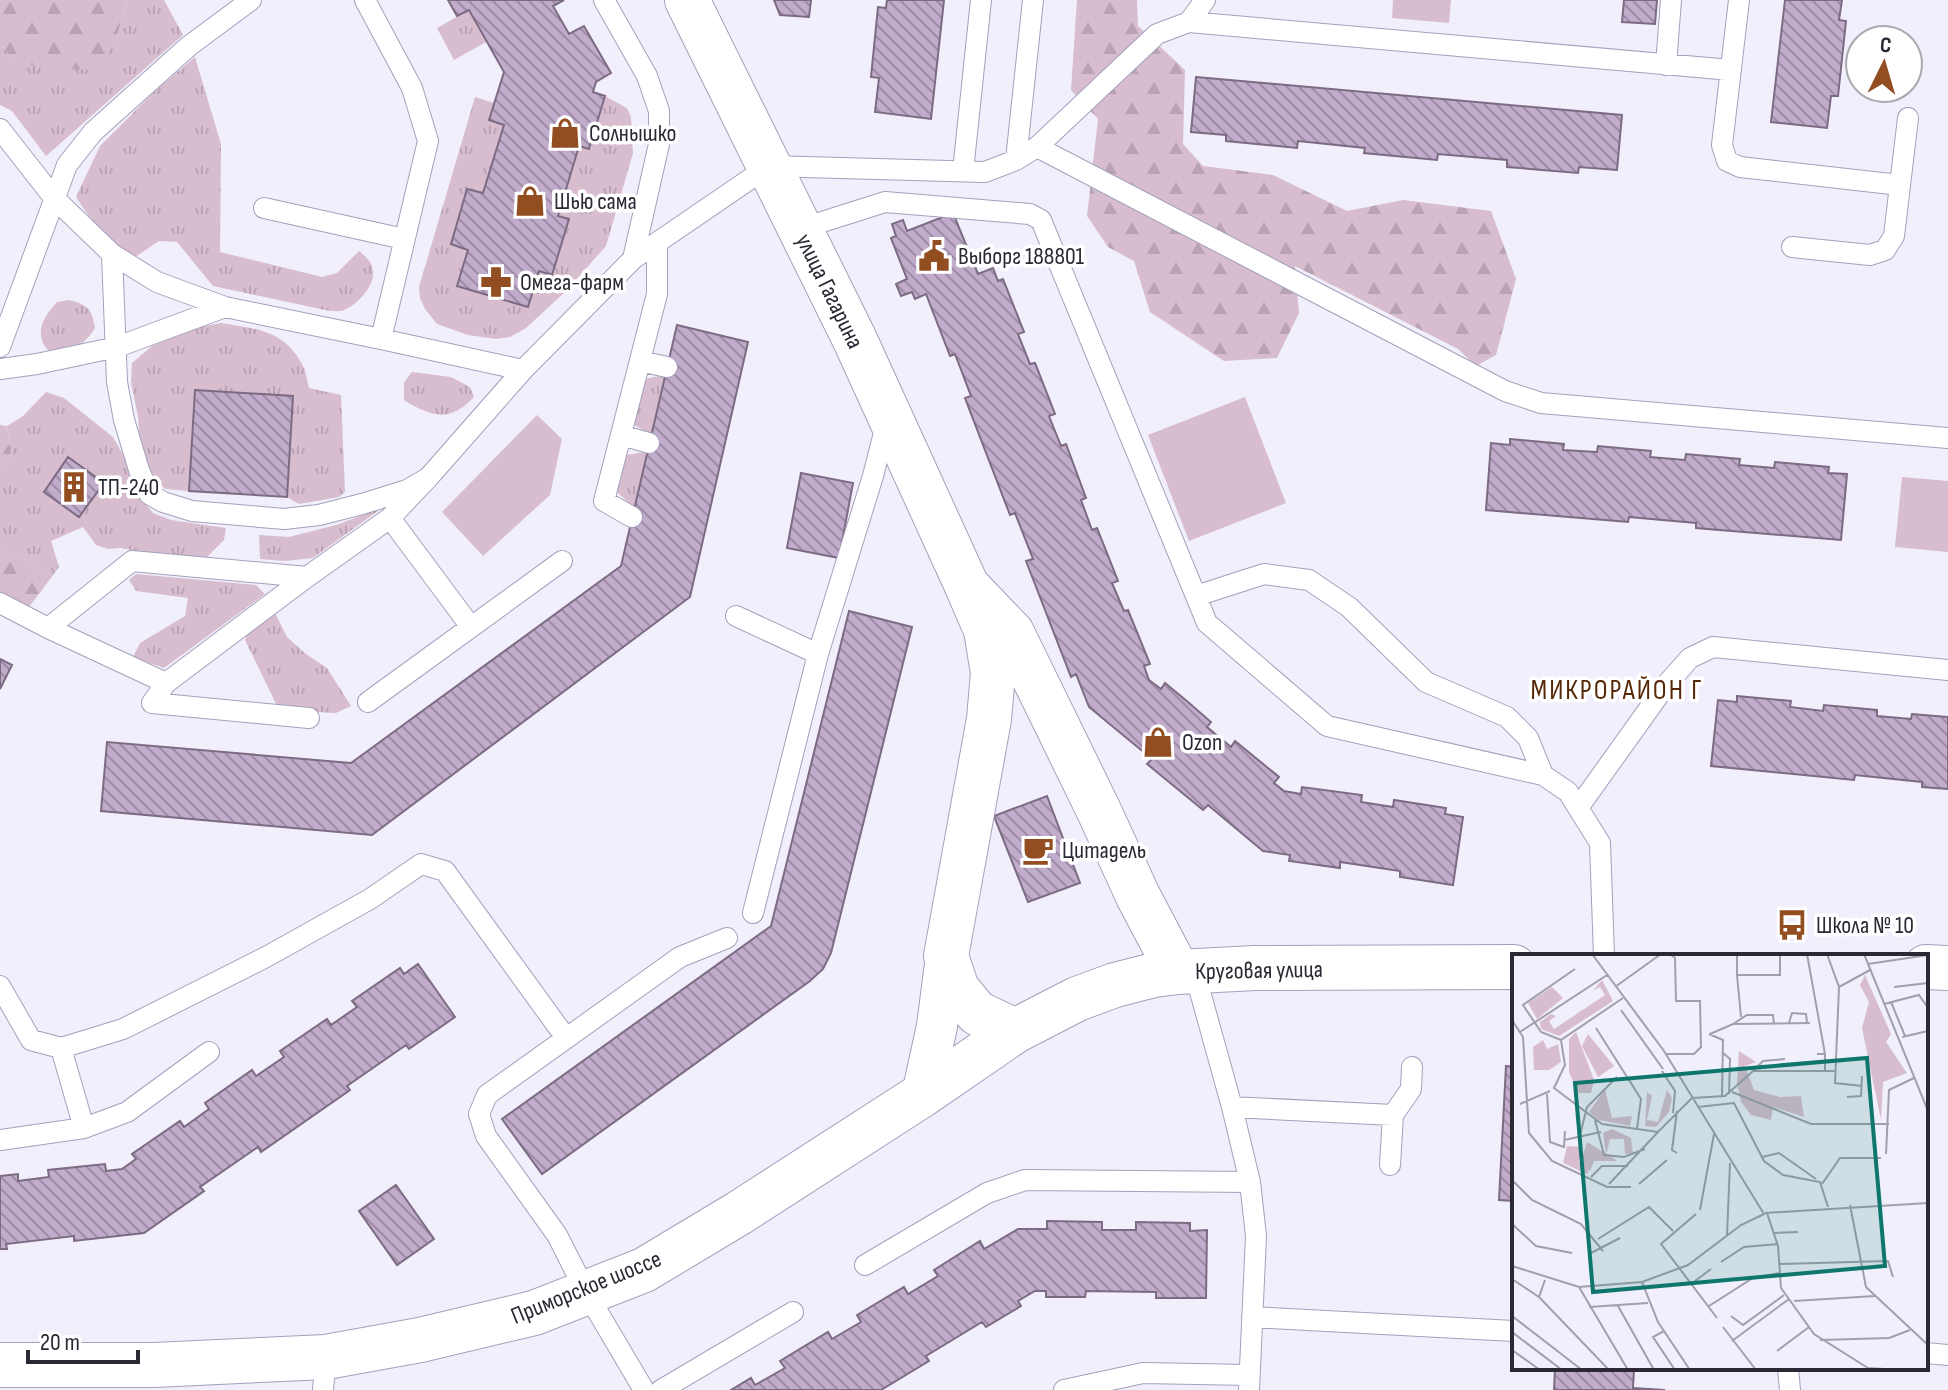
<svg xmlns="http://www.w3.org/2000/svg" width="1948" height="1390" font-family="'Sofia Sans Condensed',sans-serif">
	<defs>
		<pattern id="grass-tufts" width="24" height="20" patternUnits="userSpaceOnUse" patternTransform="scale(2)"><rect width="24" height="20" fill="#d7bdce"/><path d="M3 7l-1-3M5 7V3M7 7l1-3M15 17l-1-3M17 17v-4M19 17l1-3" fill="none" stroke="#b9a2b1"/></pattern>
		<pattern id="forest-firs" width="22" height="20" patternUnits="userSpaceOnUse" patternTransform="scale(2)"><rect width="22" height="20" fill="#d7bdce"/><path d="M5 1l3.5 6h-7zM16 11l3.5 6h-7z" fill="#b9a2b1"/></pattern>
		<pattern id="building-back-hatch" width="6" height="6" patternUnits="userSpaceOnUse" patternTransform="scale(2)"><rect width="6" height="6" fill="#c2accc"/><path d="M-1 5l2 2M0 0l6 6M5-1l2 2" fill="none" stroke="#9e8ca6"/></pattern>
	</defs>
	<rect width="100%" height="100%" fill="#f1effb"/>
	<!-- grass -->
	<path fill="url(#grass-tufts)" d="M127,0H164L183,35L46,156L12,111L0,105V44L15,62L115,43Z
		M469,10L486,42L454,60L437,28Z
		M195,57L221,144L220,252L322,277L337,273L359,251C366,257 372,262 373,271C375,286 357,305 344,310C339,312 331,311 325,310L213,286L177,242L159,241L135,257C107,239 94,225 76,197L100,146L156,90Z
		M605,96L627,108L631,117L633,153L606,246L565,292L526,328L510,337L496,339L468,335L437,324L425,309L420,298L419,287L475,97L494,103L504,125L483,193L467,189L451,244L468,250L457,286L527,307L539,271L552,274L569,219L558,216L579,146L589,149Z
		M69,300C88,305 92,309 95,328C83,347 71,352 48,350C33,333 44,316 57,302Z
		M221,323C256,329 283,329 302,364C306,371 307,380 309,388L341,395L345,492L339,497L299,504L287,497L293,396L196,390L189,491L165,489L151,474L140,447L138,416L131,383L132,363L152,346L193,328Z
		M412,372L451,377L470,387L474,397C450,423 431,417 404,400V382Z
		M665,375L651,435L633,424L644,379Z
		M46,392L64,398L113,437L131,469L137,494L153,513L171,520L226,528L224,540L205,559L157,555L121,548L108,549L96,545L83,527L51,541L59,567L45,586C33,553 26,563 0,550V467L11,455L7,426L23,416Z
		M647,452L634,508L616,491L625,455Z
		M382,508L313,558L285,561L260,559L259,535L289,537L336,525Z
		M136,574L256,585L265,594L164,668L133,657L140,643L185,616L188,598L136,591L129,580Z
		M275,613L287,637L306,654L327,668L351,706L336,713L279,710L245,640L249,630Z"/>
	<!-- forest -->
	<path fill="url(#forest-firs)" d="M0,0H127L115,43L97,70L55,69L15,62L0,44Z
		M1077,0H1137L1138,26L1185,70L1183,144L1203,166L1273,175L1347,211L1403,200L1491,211L1516,279L1496,355L1476,366L1458,349L1295,266L1299,313L1277,358L1224,361L1150,312L1134,261L1108,247L1087,216L1098,119L1071,90Z
		M0,425L7,426L11,455L0,467Z
		M0,550C26,563 33,553 45,586L29,607L0,592Z"/>
	<!-- park -->
	<path fill="#d7bdce" d="M1393,0H1451L1449,23L1392,18Z
		M1245,397L1286,503L1189,541L1148,435Z
		M537,415L562,439L550,495L483,556L442,512Z
		M1902,477L1948,481V552L1895,547Z"/>
	<!-- building -->
	<path fill="url(#building-back-hatch)" stroke="#7c6b83" stroke-width="2" d="M448,0H564L553,6L569,34L584,26L611,73L596,82L593,92L605,96L589,149L579,146L558,216L569,219L552,275L539,271L528,307L457,286L468,250L451,244L467,189L483,193L504,125L489,120L504,72L469,10L457,16Z
		M774,0H811L809,17L780,15Z
		M887,0H944L931,119L875,112L879,78L871,77L878,7L886,8Z
		M1624,0H1657L1655,24L1622,22Z
		M1785,0H1842L1839,20L1846,21L1838,96H1831L1827,128L1771,122Z
		M1196,77L1622,115L1617,170L1579,167L1578,173L1507,167V160L1438,154L1437,160L1364,153L1365,148L1298,141L1297,148L1226,141V135L1191,132Z
		M953,213L978,274L993,268L998,281L1003,279L1024,332L1018,334L1030,364L1035,363L1055,414L1049,416L1061,446L1066,444L1086,498L1081,500L1092,530L1097,528L1118,581L1112,583L1124,611L1128,610L1150,664L1144,666L1149,680L1161,689L1165,683L1188,702L1211,722L1207,727L1231,747L1235,741L1279,777L1274,783L1284,791L1301,794L1302,787L1362,795L1361,802L1393,807L1394,800L1446,808L1445,814L1463,817L1453,885L1400,877V871L1340,862V868L1289,861L1290,855L1263,851L1208,805L1203,810L1147,764L1152,759L1089,707L1076,674L1071,677L1026,561L1033,559L1015,513L1010,515L965,398L971,396L955,354L950,356L926,294L915,299L912,292L901,296L896,284L907,279L891,238L896,236L892,224L903,220L907,231Z
		M677,325L748,342L690,597L372,835L101,811L107,742L351,763L621,566Z
		M195,390L293,396L287,497L189,491Z
		M1510,439L1564,444L1563,450L1597,452L1598,446L1651,451L1650,457L1685,460L1686,454L1740,459L1739,465L1774,468L1775,462L1829,467L1828,473L1847,474L1841,540L1696,528V523L1629,517L1628,522L1486,510L1491,443L1510,445Z
		M68,457L104,483L79,517L44,492Z
		M801,473L853,483L839,558L787,548Z
		M849,611L912,627L831,953L823,969L810,981L542,1174L502,1119L771,926Z
		M0,659L12,665L0,689Z
		M1737,696L1791,701L1790,707L1823,711L1824,705L1877,710V716L1911,719L1912,714L1948,717V789L1922,787V782L1855,775L1854,780L1711,766L1718,700L1737,702Z
		M1047,796L1080,883L1028,902L994,816Z
		M418,964L455,1017L409,1049L406,1045L347,1086L350,1090L261,1152L258,1147L200,1187L204,1191L144,1233L74,1241V1236L6,1244L7,1249H0V1176L18,1174V1181L49,1177L48,1170L105,1164L106,1171L122,1169L136,1159L132,1154L180,1121L184,1127L209,1109L205,1103L252,1070L256,1076L284,1057L280,1051L327,1019L331,1025L357,1007L352,1001L400,968L404,974Z
		M1506,1066L1514,1067V1201L1499,1200Z
		M396,1185L434,1239L397,1265L359,1211Z
		M1047,1221L1102,1222V1230H1136V1222L1190,1223V1231L1207,1230L1206,1298H1156V1292L1086,1291L1085,1297H1046V1291H1035L1018,1301L1021,1306L986,1327L982,1322L926,1356L929,1361L881,1390H731L751,1378L755,1385L785,1368L780,1361L828,1332L832,1339L861,1322L857,1315L904,1287L908,1294L938,1276L934,1270L980,1241L984,1249L1018,1229H1047Z
		M1555,1368L1634,1370L1633,1388L1665,1390H1554Z"/>
	<g fill="none" stroke-linecap="round" stroke-linejoin="round">
		<defs>
			<path id="service" d="M365,0L412,88L428,141L381,339
				M604,0L647,76L659,111V144L633,259
				M1739,0L1722,145L1727,161L1740,167L1900,185
				M1189,22L1205,0
				M1666,65L1671,0
				M0,129L54,198L112,254L157,282L225,307L381,339L523,370L633,259L769,166L985,172L1016,160L1037,147L1157,34L1189,22L1731,70
				M1037,147L1505,391L1541,403L1948,438
				M1016,160L1033,0
				M963,171L981,0
				M264,208L404,239
				M800,229L885,202L1030,214L1041,220L1207,623L1327,726L1543,775L1568,792L1600,843L1604,956
				M1792,247L1870,255L1885,250L1894,236L1908,118
				M112,254L117,382L124,420L139,470L149,494L163,502L192,511L284,519L319,515L362,504L407,490L428,478
				M0,347L67,165L93,132L189,46L251,0
				M640,361L667,367
				M0,369L37,364L117,347L225,307
				M621,435L649,443
				M632,517L604,501L657,294V243
				M390,518L471,627
				M1196,596L1264,574L1309,580L1349,607L1426,682L1507,717L1528,738L1543,775
				M0,603L48,628L166,683L152,703L309,718
				M736,616L818,654
				M48,628L132,561L307,577
				M166,683L307,577L390,518L428,478L523,370
				M368,702L562,561
				M1578,808L1666,685L1690,658L1713,647L1948,670
				M753,913L818,654L873,476L886,425
				M1194,970L1232,1107L1250,1182L1256,1236L1249,1390
				M0,986L31,1040L61,1048L84,1128
				M61,1048L123,1029L266,957L370,899L421,864L445,871L566,1038
				M1232,1107L1393,1115
				M0,1140L84,1128L127,1112L209,1052
				M1390,1165L1393,1115L1411,1089L1412,1067
				M865,1265L987,1193L1025,1180L1250,1182
				M1252,1317L1514,1331
				M1926,1353L1948,1355
				M1788,1368L1790,1390
				M323,1390L326,1357
				M644,1390L586,1292L557,1235L486,1136L479,1114L487,1095L680,957L727,938
				M661,1390L793,1312
				M1064,1390L1143,1373L1249,1375"/>
			<path id="minor" d="M922,1095L937,1026L946,956"/>
			<path id="tertiary" d="M967,586L986,630L993,673L989,719L946,956L957,989L977,1013L1015,1031
				M1926,967L1948,968
				M1178,972L1255,968L1514,967"/>
			<path id="primary" d="M0,1365H154L326,1357L420,1340L534,1313L644,1270L739,1213L922,1095L1015,1031L1077,999L1115,985L1154,975L1178,972L1138,896L1099,811L1012,633L967,586L855,340L687,0"/>
		</defs>
		<!-- service casing -->
		<use href="#service" stroke="#a4a0bd" stroke-width="22"/>
		<!-- minor casing -->
		<use href="#minor" stroke="#a4a0bd" stroke-width="42"/>
		<!-- tertiary casing -->
		<use href="#tertiary" stroke="#a4a0bd" stroke-width="46"/>
		<!-- primary casing -->
		<use href="#primary" stroke="#a4a0bd" stroke-width="46"/>
		<!-- service -->
		<use href="#service" stroke="#fff" stroke-width="20"/>
		<!-- minor -->
		<use href="#minor" stroke="#fff" stroke-width="40"/>
		<!-- tertiary -->
		<use href="#tertiary" stroke="#fff" stroke-width="44"/>
		<!-- primary -->
		<use href="#primary" stroke="#fff" stroke-width="44"/>
	</g>
	<!-- icons -->
	<defs>
		<symbol id="shop-bare" viewBox="-9 -9 18 18"><path d="M-5-2.5h2.3a2.7 3.5 0 0 1 5.4 0H5L5.5 6h-11ZM-1.5-2.5h3a1.5 2.3 0 0 0-3 0Z" fill="#924e21" stroke="#fff" stroke-width="2.5" paint-order="stroke"/></symbol>
		<symbol id="civic-bare" viewBox="-9 -9 18 18"><path d="M-.6-6.5H3V-4.5H.6V-3L4-1V1h2V6H-6V1h2V-1L-.6-3ZM-1.2 2.5V6h2.4V2.5Z" fill="#924e21" stroke="#fff" stroke-width="2.5" paint-order="stroke"/></symbol>
		<symbol id="pharmacy-bare" viewBox="-9 -9 18 18"><path d="M-2-6h4v4h4v4h-4v4h-4v-4h-4v-4h4Z" fill="#924e21" stroke="#fff" stroke-width="2.5" paint-order="stroke"/></symbol>
		<symbol id="building-bare" viewBox="-9 -9 18 18"><path d="M-4-6H4V6H1V3H-1V6H-4ZM-2.5-4.3h1.7v1.8h-1.7ZM.8-4.3h1.7v1.8H.8ZM-2.5-1h1.7V.8h-1.7ZM.8-1h1.7V.8H.8Z" fill="#924e21" stroke="#fff" stroke-width="2.5" paint-order="stroke"/></symbol>
		<symbol id="cafe-bare" viewBox="-9 -9 18 18"><path d="M-5.5-4.5H6V0H3Q3 3.5 0 3.5H-2.5Q-5.5 3.5-5.5 0ZM3-3.2v2h1.7v-2ZM-6 4.5H4V6H-6Z" fill="#924e21" stroke="#fff" stroke-width="2.5" paint-order="stroke"/></symbol>
		<symbol id="bus-bare" viewBox="-9 -9 18 18"><path d="M-5-6H5V4H4V6H2V4H-2V6H-4V4H-5ZM-3.5-4V0h7V-4ZM-3.5 1.2v1.5H-2V1.2ZM2 1.2v1.5H3.5V1.2Z" fill="#924e21" stroke="#fff" stroke-width="2.5" paint-order="stroke"/></symbol>
	</defs>
	<g fill-rule="evenodd">
		<use href="#shop-bare" x="543" y="111" width="44" height="44"/>
		<use href="#shop-bare" x="508" y="179" width="44" height="44"/>
		<use href="#civic-bare" x="912" y="234" width="44" height="44"/>
		<use href="#pharmacy-bare" x="474" y="260" width="44" height="44"/>
		<use href="#building-bare" x="52" y="465" width="44" height="44"/>
		<use href="#shop-bare" x="1136" y="720" width="44" height="44"/>
		<use href="#cafe-bare" x="1016" y="828" width="44" height="44"/>
		<use href="#bus-bare" x="1770" y="903" width="44" height="44"/>
	</g>
	<g text-anchor="middle" stroke-width="7" stroke-linejoin="round" paint-order="stroke">
		<!-- poi labels -->
		<g font-size="24" fill="#292833" stroke="#fff" text-anchor="start">
			<text x="589" y="141">Солнышко</text>
			<text x="554" y="209">Шью сама</text>
			<text x="958" y="264">Выборг 188801</text>
			<text x="520" y="290">Омега-фарм</text>
			<text x="98" y="495">ТП-240</text>
			<text x="1182" y="750">Ozon</text>
			<text x="1062" y="858">Цитадель</text>
			<text x="1816" y="933">Школа № 10</text>
		</g>
		<!-- street labels -->
		<g font-size="24" fill="#292833" stroke="#fff">
			<text transform="translate(830 291) rotate(64)" y="8">улица Гагарина</text>
			<text transform="translate(1259 970) rotate(-1)" y="8">Круговая улица</text>
			<text transform="translate(586 1287) rotate(-22)" y="8">Приморское шоссе</text>
		</g>
		<!-- quarter labels -->
		<g font-size="28" letter-spacing="2" fill="#562807" stroke="#fff">
			<text x="1617" y="699">МИКРОРАЙОН Г</text>
		</g>
	</g>
	<!-- overview -->
	<g transform="translate(1512 954)">
		<rect width="416" height="416" fill="#f1effb"/>
		<path d="M90,26L101,47L47,82L29,75L28,68L39,60L44,62L37,67L42,75L93,41L88,33L81,37ZM40,33L51,44L25,65L16,49ZM93,135L100,164L120,162L118,172L87,166L77,158ZM155,136L160,144L157,158L144,173L133,172L135,138L140,142L135,166L146,168ZM100,175L119,184L121,199L113,200L112,185H98L94,201L91,179ZM75,188L104,206V207H82L78,217L68,211Z" fill="#d7bdce"/>
		<path d="M353,21L379,80L374,88L395,119L371,128L369,166L350,74L357,48L348,31ZM64,78L82,126L79,139H66L57,118V85ZM31,86L35,95L46,90L49,108L37,116H22L21,93ZM227,97L244,108L233,112L242,136L268,143L289,142L292,163L261,153L259,166L239,161L229,148L225,129ZM55,192L70,193L67,208L77,215L75,220L51,209Z" fill="#d7bdce"/>
		<path d="M76,80L102,112L86,123L70,92Z" fill="#d7bdce"/>
		<path fill="none" stroke="#a19fab" stroke-width="2" d="M225,0V21H268V0M295,0L313,100M315,0L327,33L323,129L350,132M352,0L416,157M356,10L416,1M225,21L229,63M103,33L149,0M327,33L358,16M382,33L416,29M111,44L49,86L53,111L42,134L90,170L146,178L180,144L213,142L241,117H323M379,48L393,82M372,50L407,41L416,54M109,56L151,115M0,66L11,83L17,179L40,207L95,233H119M277,69L280,59L294,60L295,69M221,70L235,61H261L262,70M84,74L129,145L125,175M8,78L95,21M197,80L211,86L210,142M198,80L221,70L298,69M390,83L416,77M49,86L29,78L11,51L63,15M210,98L218,105L217,140M154,100H182L189,93L188,47H164L163,4L158,0M305,100H313V117M150,117L163,137L161,159M241,117L251,107L273,105M220,138L299,170H377M35,140L38,188L52,193L53,177M335,143L349,142L350,122M8,150L38,137M186,153L222,149L252,207L271,221L308,228L316,253M83,166L92,201L112,203L133,195M67,185L75,153L105,123M52,186L89,178M165,199L160,196L165,157M374,200L377,136L402,124M250,203L267,199L304,225M79,223L90,212H116M0,226L20,246L69,270L91,297M97,230L146,178M127,230L155,206M310,230L328,204H369M338,251L354,333L416,391M188,256L202,180M253,259L416,249M255,259L266,292L269,334L302,380L356,414L388,416M184,260L149,290L205,364M0,270L24,292L60,299M262,279L286,278M215,281L218,209M86,285L137,253L161,277M77,300L108,284M209,308L232,293L266,290M268,310L376,307L381,323M0,312L67,333L130,328L176,311L229,271L252,260L152,97L80,0M0,325L27,343M33,326L27,343L97,416M130,328L146,368L178,416M179,330L199,315M67,333L116,416M282,347L363,342M106,352L142,416M197,352L241,324L268,319M77,353L136,349M0,362L70,416M219,362L231,371L272,341M211,373L244,416M152,377L141,383L163,416M0,378L50,416M308,386L377,384L398,376M220,387L277,345M0,396L28,416M265,397L297,373"/>
		<path fill="#0f766e" fill-opacity="0.15" stroke="#0f766e" stroke-width="4" d="M355,104L373,312L81,338L63,129Z"/>
		<rect width="416" height="416" fill="none" stroke="#292833" stroke-width="4"/>
	</g>
	<!-- north arrow -->
	<g transform="translate(1884 64) rotate(5)"><circle r="38" fill="#ffffff" stroke="#a9a9ad" stroke-width="2"/>
	<path d="M0-6L14 30L0 20L-14 30Z" fill="#924e21"/>
	<text y="-12" font-size="22" font-weight="bold" text-anchor="middle" fill="#292833">С</text>
	</g>
	<!-- scale -->
	<path d="M28 1350v12h110v-12" fill="none" stroke="#292833" stroke-width="4"/>
	<text x="40" y="1350" font-size="24" fill="#292833" stroke="#ffffff" stroke-width="6" paint-order="stroke">20 m</text>
</svg>
